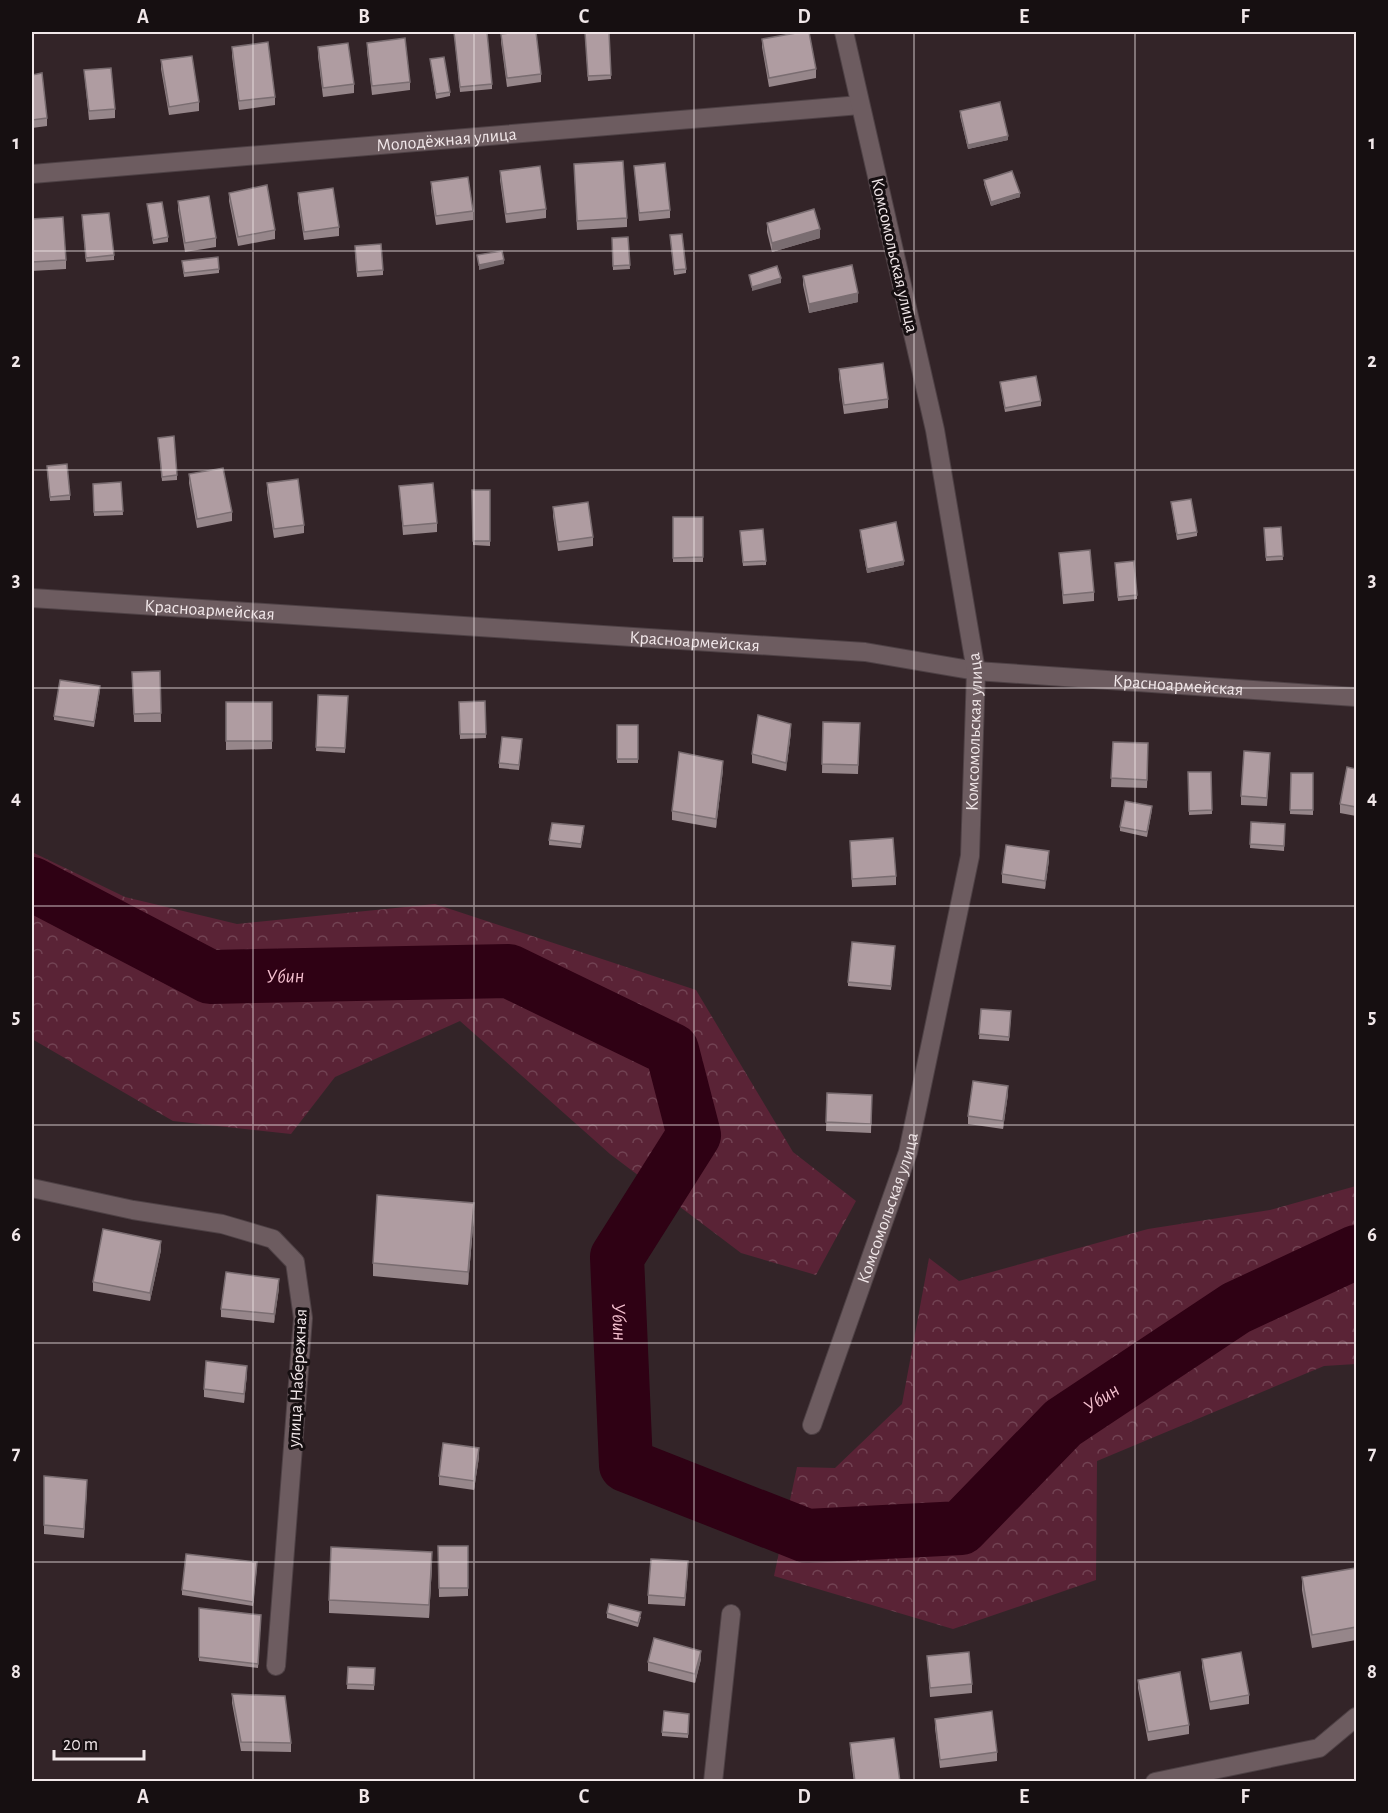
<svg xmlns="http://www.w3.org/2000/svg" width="1388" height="1813" font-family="'Alegreya Sans',sans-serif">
	<defs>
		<pattern id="forest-crowns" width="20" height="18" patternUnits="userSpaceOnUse" patternTransform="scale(1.5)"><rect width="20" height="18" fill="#5a2336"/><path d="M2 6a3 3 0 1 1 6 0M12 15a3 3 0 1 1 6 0" fill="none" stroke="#724353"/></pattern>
	</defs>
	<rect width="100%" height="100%" fill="#332428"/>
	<!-- forest -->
	<path fill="url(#forest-crowns)" d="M32,852L125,897L237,924L435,904L696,990L793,1152L856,1201L816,1275L741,1253L610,1154L460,1021L335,1077L291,1134L173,1121L32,1039Z
		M1356,1186V1364L1324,1366L1097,1461L1096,1580L953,1629L774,1576L797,1467L835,1468L902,1404L929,1258L959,1281L1148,1229L1270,1210Z"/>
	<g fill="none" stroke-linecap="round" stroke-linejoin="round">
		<!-- river -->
		<path stroke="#2f0114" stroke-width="54" id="s1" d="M32,884L210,977L509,971L672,1050L694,1135L617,1257L626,1465L807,1536L961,1528L1063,1423L1236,1308L1356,1252"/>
		<defs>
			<g id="minor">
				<path id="s2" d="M32,174L860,105"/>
				<path id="s3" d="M32,598L865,652L976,671L1356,697"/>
				<path d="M32,1188L133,1210L222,1224L273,1239L295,1262L303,1318L276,1666"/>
				<path id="s4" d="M812,1425L908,1152L970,856L976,671L935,430L844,32"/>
				<path d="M713,1782L731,1614"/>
				<path d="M1155,1782L1319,1748L1356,1717"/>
			</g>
		</defs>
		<!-- minor casing -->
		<use href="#minor" stroke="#4e4145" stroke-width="20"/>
		<!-- minor -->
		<use href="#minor" stroke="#6d5c60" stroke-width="18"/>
	</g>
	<!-- wall -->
	<path fill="#96868a" d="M454,32L492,84V89L460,92Z
		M585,32H609L611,79L588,81Z
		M501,34L541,74V82L507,87L501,42Z
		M762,39L816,69V78L769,87L762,47Z
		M367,43L410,82V90L372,95L367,51Z
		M232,47L275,97V105L239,110L232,56Z
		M318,47L354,84V93L323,97L318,56Z
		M430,59L450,92V96L436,99Z
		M161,60L199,102V111L169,115L161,69Z
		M84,70L115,109V118L89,120Z
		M32,75L47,118V126L32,128Z
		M960,111L1008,140L968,149L960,116Z
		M574,164L627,218V227L577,230Z
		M634,166L670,210V218L639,221Z
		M500,171L546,209V218L506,223L500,180Z
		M984,180L1020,197L991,206L984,184Z
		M431,182L473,211V220L436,225L431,191Z
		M229,193L275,230V239L238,246L229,201Z
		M298,193L339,227V236L304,240L298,201Z
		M178,201L216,238V247L185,252L178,210Z
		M147,204L168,237V242L153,244Z
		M32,219L66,260V269L32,271Z
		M82,220L114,255V260L86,262Z
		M767,223L820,238L772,252L767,232Z
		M670,235L686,269V273L674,275Z
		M628,237L630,269L613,270L612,238Z
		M355,250L383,270V275L357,277Z
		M182,261L219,269V273L184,277Z
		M803,276L858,302L809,313L803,285Z
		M839,369L888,399V408L844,414L839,378Z
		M1000,382L1041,401V406L1005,412Z
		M158,442L177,475V480L162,481Z
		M47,470L70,495V500L50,501Z
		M189,474L232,512V521L197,528L189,483Z
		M121,482L123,515L94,516L93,484Z
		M267,483L304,525V533L274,538L267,492Z
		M399,486L437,523V532L403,535Z
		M472,490H490V546L473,545Z
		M1171,502L1197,532V536L1177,540Z
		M553,507L593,537V546L558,551L553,516Z
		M673,517H703V562H673Z
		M1281,527L1283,560L1266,561L1264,528Z
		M860,530L904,565L867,573L860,534Z
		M740,535L766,561V565L743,566Z
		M1059,553L1094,592V601L1063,604Z
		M1115,567L1137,595V599L1118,601Z
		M160,671L161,722H134L132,672Z
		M100,690L94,727L54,720V716Z
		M318,695L348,696L345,753L316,751Z
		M485,701L486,738L460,739L459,702Z
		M226,702L272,741V749L226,750Z
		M823,722L860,723L858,774L822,773Z
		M617,725H638V763H617Z
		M791,732L786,771L752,763V754Z
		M1113,742L1148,752L1147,788L1111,787Z
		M522,743L519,770L499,768V763Z
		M1270,762L1267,806L1241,805V796Z
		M1356,769V816L1340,813V804Z
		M723,770L716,828L672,820V811Z
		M1188,772H1211L1212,814L1189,815Z
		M1291,773H1313V815L1290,814Z
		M1152,810L1147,837L1120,831V827Z
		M1251,822L1285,824L1284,851L1250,848Z
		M584,830L581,848L549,845V840Z
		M850,841L896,876V885L852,887Z
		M1049,860L1045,889L1002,883V874Z
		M895,950L891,990L848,986V982Z
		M981,1009L1011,1015L1009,1041L979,1039Z
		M827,1093L872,1095L871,1133L826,1131Z
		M1008,1094L1003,1129L968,1124V1116Z
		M474,1216L468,1285L373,1276V1263Z
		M161,1250L150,1301L93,1291V1282Z
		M279,1288L274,1323L221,1317V1309Z
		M247,1374L244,1403L204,1397V1389Z
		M479,1457L474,1490L439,1485V1476Z
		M44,1476L87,1489L84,1538L44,1534Z
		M438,1546H468V1596L439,1597Z
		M432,1565L429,1618L329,1613V1600Z
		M257,1567L253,1606L182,1595V1590Z
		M1356,1568V1640L1312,1648L1302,1590V1577Z
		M688,1570L685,1606L648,1604V1595Z
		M199,1608L261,1615L258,1668L199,1661Z
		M607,1613L641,1617L638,1627L607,1618Z
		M927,1656L972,1684V1693L930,1697Z
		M701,1659L695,1683L648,1671V1662Z
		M1202,1659L1249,1695V1704L1210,1710L1202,1667Z
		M348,1667L375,1668L374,1690L347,1689Z
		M1138,1680L1189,1725V1734L1148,1741L1138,1688Z
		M232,1694L291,1743V1752L241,1751L232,1703Z
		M689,1718L688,1738L662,1736V1732Z
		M935,1719L997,1752V1761L940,1768L935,1728Z
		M850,1743L900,1782H854L850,1752Z"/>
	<!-- shaded-wall -->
	<path fill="#7a6d71" d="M1008,136V140L968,149V145Z
		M1020,193V197L991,206V202Z
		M820,229V238L772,252V243Z
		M504,260V264L479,270V265Z
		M781,278V283L752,291V287Z
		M858,293V302L809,313V304Z
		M904,561V565L867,573V569Z
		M791,724V732L786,771V763Z
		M723,761V770L716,828V819Z
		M1049,851V860L1045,889V881Z
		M1008,1086V1094L1003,1129V1121Z
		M474,1203V1216L468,1285V1272Z
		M161,1241V1250L150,1301V1293Z
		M279,1279V1288L274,1323V1314Z
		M247,1366V1374L244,1403V1394Z
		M479,1448V1457L474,1490V1481Z
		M432,1552V1565L429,1618V1605Z
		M701,1651V1659L695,1683V1674Z"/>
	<!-- building -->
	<path fill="#af9ca1" stroke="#7a6d71" stroke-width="1.5" d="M454,32H487L492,84L460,87Z
		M518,32H536L541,74L507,78L501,34Z
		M585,32H609L611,75L588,76Z
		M802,32H809L816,69L769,78L762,39Z
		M405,38L410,82L372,86L367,43Z
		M268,42L275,97L239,101L232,47Z
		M348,43L354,84L323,88L318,47Z
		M192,56L199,102L169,107L161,60Z
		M444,57L450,92L436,94L430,59Z
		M111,68L115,109L89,111L84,70Z
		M42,73L47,118L32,120V75Z
		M1000,102L1008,136L968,145L960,111Z
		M623,161L627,218L577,221L574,164Z
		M665,163L670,210L639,213L634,166Z
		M540,166L546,209L506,214L500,171Z
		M1012,171L1020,193L991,202L984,180Z
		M468,177L473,211L436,216L431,182Z
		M267,185L275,230L238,237L229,193Z
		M333,188L339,227L304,232L298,193Z
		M209,196L216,238L185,243L178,201Z
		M162,202L168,237L153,240L147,204Z
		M814,209L820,229L772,243L767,223Z
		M109,213L114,255L86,258L82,215Z
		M63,217L66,260L32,262V219Z
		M682,234L686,269L674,270L670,235Z
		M628,237L630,265L613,266L612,238Z
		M381,244L383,270L357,272L355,246Z
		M502,251L504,260L479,265L477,255Z
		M218,257L219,269L184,273L182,261Z
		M852,265L858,293L809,304L803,276Z
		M777,266L781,278L752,287L749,275Z
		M883,363L888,399L844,405L839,369Z
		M1036,376L1041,401L1005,408L1000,382Z
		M174,436L177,475L162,477L158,438Z
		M67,464L70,495L50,497L47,466Z
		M223,468L232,512L197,519L189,474Z
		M298,479L304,525L274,529L267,483Z
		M121,482L123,511L94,512L93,484Z
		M433,483L437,523L403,526L399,486Z
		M472,490H490V541H473Z
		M1191,499L1197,532L1177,535L1171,502Z
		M588,502L593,537L558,542L553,507Z
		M673,517H703V557L673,558Z
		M896,522L904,561L867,569L860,530Z
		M1281,527L1283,556L1266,557L1264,528Z
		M763,529L766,561L743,562L740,531Z
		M1090,550L1094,592L1063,595L1059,553Z
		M1134,561L1137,595L1118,597L1115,563Z
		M160,671L161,713L134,714L132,672Z
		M60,680L100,686L94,722L54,716Z
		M318,695L348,696L345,748L316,747Z
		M485,701L486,734H460L459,702Z
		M226,702H272V741H226Z
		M758,715L791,724L786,763L752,754Z
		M823,722L860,723L858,765L822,764Z
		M617,725H638V759H617Z
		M502,737L522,739L519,765L499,763Z
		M1113,742L1148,743L1147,780L1111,778Z
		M1244,751L1270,753L1267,798L1241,796Z
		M679,752L723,761L716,819L672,811Z
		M1347,767L1356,769V807L1340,804Z
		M1188,772H1211L1212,810L1189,811Z
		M1291,773H1313V810H1290Z
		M1125,801L1152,806L1147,832L1120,827Z
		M1251,822L1285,824L1284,846L1250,844Z
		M552,823L584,826L581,844L549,840Z
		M893,838L896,876L852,879L850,841Z
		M1006,845L1049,851L1045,881L1002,874Z
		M852,942L895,946L891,986L848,982Z
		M981,1009L1011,1011L1009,1037L979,1034Z
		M973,1081L1008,1086L1003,1121L968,1116Z
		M827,1093L872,1095L871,1124L826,1122Z
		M377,1195L474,1203L468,1272L373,1263Z
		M103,1229L161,1241L150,1293L93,1282Z
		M226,1272L279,1279L274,1314L221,1309Z
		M206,1361L247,1366L244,1394L204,1389Z
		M443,1443L479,1448L474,1481L439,1476Z
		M44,1476L87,1480L84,1529L44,1525Z
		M438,1546H468V1588H439Z
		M331,1547L432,1552L429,1605L329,1600Z
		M186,1554L257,1562L253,1602L182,1590Z
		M651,1559L688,1561L685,1598L648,1595Z
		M1356,1568V1627L1312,1635L1302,1577Z
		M609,1604L641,1612L638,1623L607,1613Z
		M199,1608L261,1615L258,1664L199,1657Z
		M654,1638L701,1651L695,1674L648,1662Z
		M969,1652L972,1684L930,1688L927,1656Z
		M1241,1652L1249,1695L1210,1702L1202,1659Z
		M348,1667L375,1668L374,1685L347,1684Z
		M1180,1672L1189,1725L1148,1732L1138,1680Z
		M232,1694L285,1696L291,1743L241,1742Z
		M664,1711L689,1714L688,1734L662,1732Z
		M992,1711L997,1752L940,1760L935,1719Z
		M894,1738L900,1782H855L850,1743Z"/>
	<!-- grid -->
	<path fill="none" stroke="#f1e7e9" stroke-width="1.5" stroke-opacity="0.55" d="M253,32V1782M474,32V1782M694,32V1782M914,32V1782M1135,32V1782M32,251H1356M32,470H1356M32,688H1356M32,906H1356M32,1125H1356M32,1343H1356M32,1562H1356"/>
	<g text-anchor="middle" stroke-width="6" stroke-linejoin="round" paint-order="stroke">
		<!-- street labels -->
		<g font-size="18" fill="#f1e7e9" stroke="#160f11">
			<text dy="6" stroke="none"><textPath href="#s2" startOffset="416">Молодёжная улица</textPath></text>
			<text transform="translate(895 255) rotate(77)" y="6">Комсомольская улица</text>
			<text dy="6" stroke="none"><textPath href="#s3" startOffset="178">Красноармейская</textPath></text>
			<text dy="6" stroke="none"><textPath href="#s3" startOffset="664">Красноармейская</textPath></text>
			<text dy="6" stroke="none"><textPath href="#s3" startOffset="1150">Красноармейская</textPath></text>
			<text dy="6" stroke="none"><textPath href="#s4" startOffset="716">Комсомольская улица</textPath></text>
			<text dy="6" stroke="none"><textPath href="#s4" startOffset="230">Комсомольская улица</textPath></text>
			<text transform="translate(297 1378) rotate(-87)" y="6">улица Набережная</text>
		</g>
		<!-- water labels -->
		<g font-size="20" font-style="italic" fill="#f6c1d0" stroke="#160f11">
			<text dy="7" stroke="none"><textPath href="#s1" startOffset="276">Убин</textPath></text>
			<text dy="7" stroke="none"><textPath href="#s1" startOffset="978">Убин</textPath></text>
			<text dy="7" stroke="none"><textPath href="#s1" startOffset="1662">Убин</textPath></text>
		</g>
	</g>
	<!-- border -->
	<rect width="1388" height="1813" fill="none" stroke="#160f11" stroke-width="66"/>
	<!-- scale -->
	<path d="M54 1750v9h90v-9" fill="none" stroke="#f1e7e9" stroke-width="3"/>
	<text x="63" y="1750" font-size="18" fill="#f1e7e9" stroke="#160f11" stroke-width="4.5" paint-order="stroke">20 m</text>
	<rect x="33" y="33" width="1322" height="1747" fill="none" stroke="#f1e7e9" stroke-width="2"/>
	<g font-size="20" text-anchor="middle" font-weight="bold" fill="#f1e7e9">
		<text x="143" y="23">A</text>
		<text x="364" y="23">B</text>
		<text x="584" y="23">C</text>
		<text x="804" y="23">D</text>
		<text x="1024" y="23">E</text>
		<text x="1245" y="23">F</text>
		<text x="16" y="149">1</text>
		<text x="1372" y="149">1</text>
		<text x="16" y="367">2</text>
		<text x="1372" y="367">2</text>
		<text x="16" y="586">3</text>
		<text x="1372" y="586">3</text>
		<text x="16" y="804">4</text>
		<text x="1372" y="804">4</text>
		<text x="16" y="1023">5</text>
		<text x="1372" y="1023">5</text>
		<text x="16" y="1241">6</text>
		<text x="1372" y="1241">6</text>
		<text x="16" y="1459">7</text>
		<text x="1372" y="1459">7</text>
		<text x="16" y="1678">8</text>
		<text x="1372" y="1678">8</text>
		<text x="143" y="1803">A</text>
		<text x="364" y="1803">B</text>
		<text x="584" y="1803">C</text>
		<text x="804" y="1803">D</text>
		<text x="1024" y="1803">E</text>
		<text x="1245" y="1803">F</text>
	</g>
</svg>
